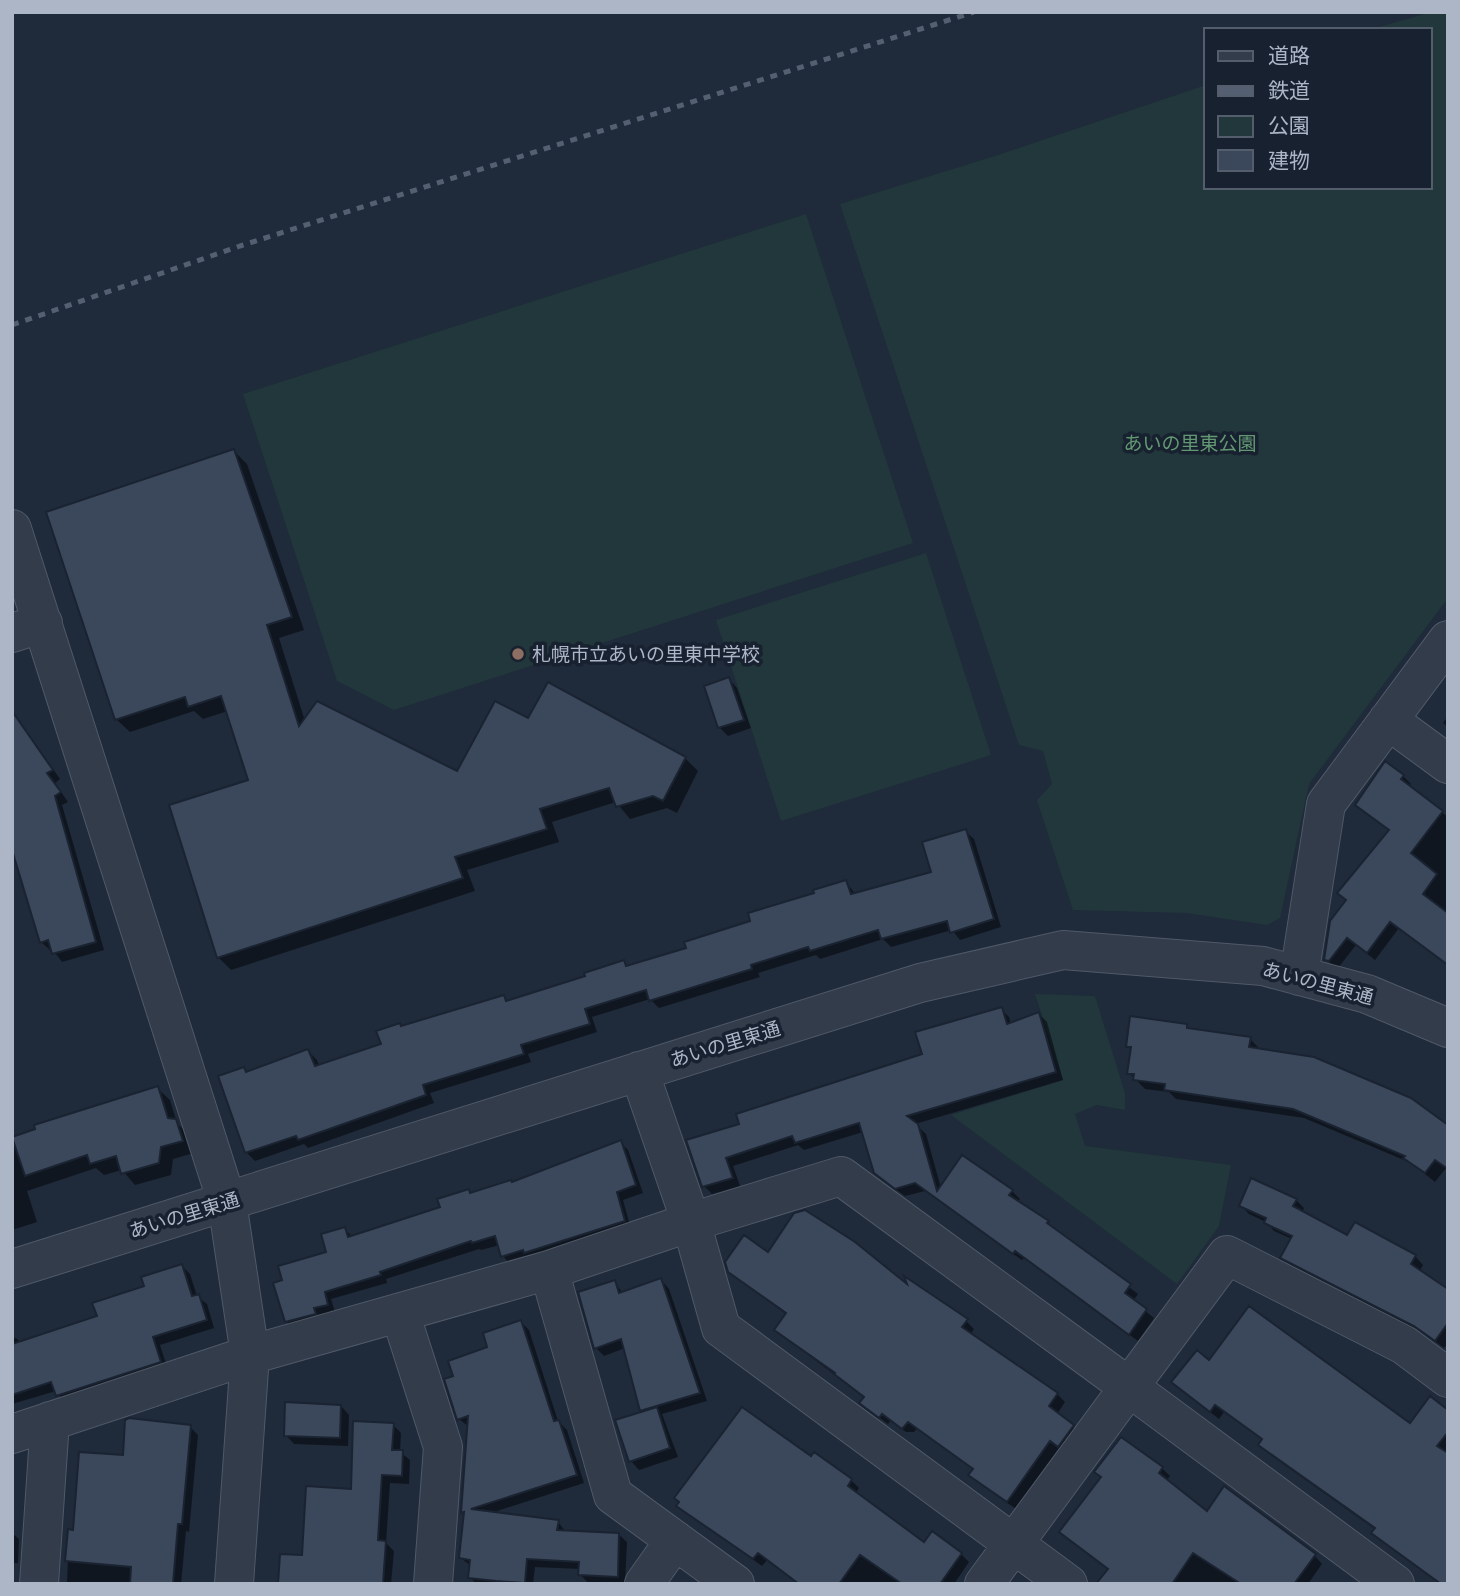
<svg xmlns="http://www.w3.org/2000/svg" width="1460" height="1596" font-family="Raleway,'Noto Sans JP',sans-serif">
	<rect width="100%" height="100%" fill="#1f2a3a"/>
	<!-- green -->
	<path fill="#21373b" d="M1431,12H1448V598L1309,784L1280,918L1267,925L1186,913L1073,910L1037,800L1052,784L1043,751L1019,745L840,204L998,155L1206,85V187H1430V30H1369Z
		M806,214L913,543L394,710L337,681L243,394Z
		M926,553L991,755L781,821L716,620Z
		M1035,994L1095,996L1125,1093V1110L1097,1105L1075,1114L1085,1146L1231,1165L1219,1226L1177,1284L951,1115L1063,1080Z"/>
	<!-- shadow -->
	<path fill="#0007" d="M234,451L247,464L304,630L279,638L305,721L458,773L529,720L685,758L698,771L677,813L667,808L630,819L616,802L552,822L559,842L467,870L475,891L231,970L218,957L250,781L228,711L203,719L194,711L130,732L116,719Z
		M729,679L737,688L751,728L728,736L719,727Z
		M1448,716V727L1443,723Z
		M14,717L23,726L60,779L55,783L68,802L62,805L104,950L62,962L53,950H50L41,942Z
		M1403,776L1411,784L1409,787L1448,817V965L1399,928L1375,960L1356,945L1338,968L1334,967L1326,959L1348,901L1391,832L1357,805Z
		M965,831L974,839L1001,927L960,940L952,930L891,947L883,939L820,959L816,955L758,973L760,977L659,1008L650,999L592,1017L597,1032L528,1054L531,1062L430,1093L434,1103L308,1148L304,1144L255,1161L246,1152L243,1069L247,1073L308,1051L317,1060L319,1067L383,1045L402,1028L503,996L508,1002L588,977L624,962L629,967L689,949L846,882L856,895L934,874Z
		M1001,1009L1009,1017L1011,1024L1039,1014L1047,1022L1063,1080L915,1124L926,1134L941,1188L1012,1191L1020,1199L1018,1202L1048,1222L1055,1231L1138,1294L1133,1301L1154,1318L1138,1341L1024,1258L1022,1260L925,1191L905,1196L884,1181L875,1172L863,1132L804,1150L798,1145L733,1166L740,1186L712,1194L704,1186L742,1125L925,1055Z
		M1186,1025L1191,1030L1250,1039L1260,1049L1448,1127V1170L1446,1168L1435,1182L1411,1163L1304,1118L1176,1099L1169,1092L1145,1089L1129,1073L1132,1051L1128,1046Z
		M157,1088L170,1100L177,1123L188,1134L194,1153L173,1159L171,1175L135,1185L122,1170L104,1175L96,1168L27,1191L37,1222L12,1230V1148Z
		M620,1142L628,1150L643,1193L623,1200L631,1229L510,1264L503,1256L500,1245L481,1250L479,1249L386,1279L387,1283L331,1299L335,1312L294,1329L286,1321L344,1229L353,1237L442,1208L468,1191L472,1195L512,1184Z
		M1296,1200L1304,1208L1302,1213L1348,1237L1415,1256L1423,1265L1419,1272L1448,1292V1343L1444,1348L1424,1333L1291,1265L1283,1257L1292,1239L1274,1231L1266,1222L1249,1214L1241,1206Z
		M768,1254L910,1289L966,1321L974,1329L970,1335L1057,1394L1065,1402L1057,1414L1081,1434L1067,1454L1059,1448L1016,1509L979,1483L971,1475L974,1470L917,1428L914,1432H906L891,1420L888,1424L870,1411L865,1398L776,1330L787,1315L730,1271Z
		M182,1266L190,1274L197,1296L207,1304L214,1328L160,1345L168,1370L66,1404L56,1391L12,1404V1339L16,1338L21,1343L99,1317Z
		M661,1280L669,1289L707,1401L662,1414L678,1457L639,1470L631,1461L644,1412L642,1410L625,1348L604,1356L596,1348L614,1282L623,1293Z
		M521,1322L529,1330L558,1421L567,1430L584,1483L491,1513L558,1522L566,1532L618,1534L627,1542L625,1584L588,1583L580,1574V1569L535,1567L533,1584H476L470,1577L471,1566L461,1558L466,1514L463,1512L469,1427L459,1419L455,1377Z
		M1210,1363L1411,1425L1448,1413V1451L1446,1454L1448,1584H1441L1382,1541L1374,1533L1376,1530L1268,1453L1260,1444L1263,1440L1224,1412L1219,1419L1182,1390Z
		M341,1406L349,1415L348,1446L294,1444L286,1435Z
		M393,1425L401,1433L400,1452L410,1460L409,1484L390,1483L386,1543L394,1551L391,1584H280L304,1557L352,1491Z
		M190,1427L198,1435L189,1532L186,1531L181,1584H67L69,1531L74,1532L124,1457Z
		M811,1458L851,1480L859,1488L855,1494L924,1545L933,1534L961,1554L969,1562L954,1584H799L767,1560L762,1566L687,1513L679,1505Z
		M1162,1468L1170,1476L1166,1481L1208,1514L1315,1556L1322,1564L1308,1584H1107L1109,1570L1069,1540Z
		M12,1533L19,1539L18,1563H12Z"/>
	<!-- building -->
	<path fill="#3b475b" stroke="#1a2331" stroke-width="2" d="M234,449L292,617L267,625L299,726L317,701L457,771L495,701L528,718L548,682L686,757L663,801L653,796L616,807L609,788L540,809L547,829L455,857L463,878L217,958L169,805L248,780L221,696L188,707L185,697L115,720L46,512Z
		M729,677L744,720L718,728L704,686Z
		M12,711L53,770L47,773L61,792L55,796L96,942L52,954L48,940L40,943L12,850Z
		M1385,761L1404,775L1401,779L1443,811L1411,853L1437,874L1423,894L1448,913V965L1390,922L1367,953L1347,938L1329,961L1324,960L1330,921L1346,900L1337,893L1389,830L1355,805Z
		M966,829L994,919L950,933L947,921L881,939L878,930L810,951L808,947L751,965L752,969L649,1001L646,990L585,1009L590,1024L521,1045L524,1054L423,1085L426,1095L298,1140L296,1136L245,1153L218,1076L244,1067L246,1072L308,1049L315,1066L381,1044L376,1031L400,1023L401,1026L504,995L506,1001L585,976L584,973L624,960L626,966L686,948L684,942L750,921L748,913L814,893L813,890L846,880L851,894L931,872L922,842Z
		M1002,1007L1007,1024L1039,1012L1056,1072L907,1116L918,1124L937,1191L962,1155L1013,1190L1009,1195L1049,1221L1047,1223L1131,1284L1125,1293L1147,1309L1129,1335L1015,1251L1013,1254L915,1183L895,1189L874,1173L859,1123L795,1143L792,1136L726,1158L733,1178L702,1187L686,1140L739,1124L736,1114L922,1054L915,1032Z
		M1130,1016L1187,1024V1028L1251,1037L1249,1047L1314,1057L1411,1098L1448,1125V1169L1435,1160L1425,1173L1403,1158L1405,1156L1293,1109L1164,1090L1165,1084L1133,1080L1134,1074H1127L1131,1047H1126Z
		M158,1086L168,1118L176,1119L183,1141L161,1147L159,1163L121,1174L116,1156L90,1164L87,1155L25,1176L12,1137L35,1129L34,1125Z
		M621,1140L636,1185L617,1192L625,1221L524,1253L523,1250L501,1257L495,1236L472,1243L471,1241L380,1272L381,1275L325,1292L328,1305L314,1308L316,1314L285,1322L273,1283L282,1280L278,1266L326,1252L321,1234L345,1227L348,1237L440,1207L437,1199L469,1189L470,1193L511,1180L512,1182Z
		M1251,1178L1297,1199L1293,1206L1347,1235L1355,1222L1416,1255L1411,1264L1448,1289V1323L1435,1341L1414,1326L1280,1258L1292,1236L1264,1223L1266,1218L1239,1206Z
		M805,1210L855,1242L907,1284L904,1276L968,1319L962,1327L1058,1393L1049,1406L1074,1425L1058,1447L1050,1441L1007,1502L968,1475L973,1469L908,1422L902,1429L882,1414L879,1418L859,1403L864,1397L834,1374L835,1373L774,1330L786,1313L728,1272L725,1262L744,1235L768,1252L794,1213Z
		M182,1264L192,1296L199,1294L207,1320L153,1337L161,1362L56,1396L51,1382L12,1395V1344L97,1316L92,1303L144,1286L141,1277Z
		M661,1278L700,1393L640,1411L621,1339L594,1349L578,1292L615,1280L619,1293Z
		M1249,1306L1410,1423L1430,1396L1448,1410V1432L1437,1446L1448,1453V1584H1441L1371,1533L1375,1528L1258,1445L1262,1439L1215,1405L1210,1412L1171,1382L1197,1350L1209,1360Z
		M521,1320L554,1421L559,1420L577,1475L471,1509L559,1520L557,1530L619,1533L618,1577L578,1575L579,1562L527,1559L525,1583L496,1581L468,1578L470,1560L459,1558L464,1512L461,1513L468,1416L457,1420L444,1379L453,1376L448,1361L487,1347L483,1333Z
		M285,1402L341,1405L340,1438L284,1436Z
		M657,1407L670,1448L629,1462L615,1420Z
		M742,1407L811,1456L814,1452L852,1479L848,1486L924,1542L932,1531L962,1553L940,1584H902L860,1555L839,1584H799L758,1553L753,1559L676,1506L679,1502L674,1498Z
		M129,1418L191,1425L182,1524H178L173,1584H130L131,1567L65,1561L68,1529L73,1530L79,1452L123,1455L125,1420Z
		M353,1421L394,1423L392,1450H403L402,1476L382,1475L378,1540L386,1541L383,1584H278L280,1554L302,1555L306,1486L351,1489Z
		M1121,1437L1163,1467L1159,1473L1207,1511L1224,1486L1316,1554L1294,1584H1241L1193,1553L1172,1584H1096L1108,1569L1059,1532L1101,1477L1094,1472Z"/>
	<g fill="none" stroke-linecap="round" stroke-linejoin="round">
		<defs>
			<path id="minor" d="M12,529L227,1202L250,1355L234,1584
				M12,633L43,623
				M1388,720L1448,764
				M1299,976L1326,804L1448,640
				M639,1071L691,1222L721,1328L1068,1584
				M12,1269L920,983L1063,950L1263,966L1367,994L1448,1028
				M549,1270L613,1495L735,1584
				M400,1313L443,1447L433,1584
				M12,1434L250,1355L549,1270L691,1222L841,1176L1129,1387L984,1584
				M39,1584L50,1421
				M644,1584L675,1540
				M1395,1584L1129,1387L1227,1255L1404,1345L1448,1378"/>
		</defs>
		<!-- minor casing -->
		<use href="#minor" stroke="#505968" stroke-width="40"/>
		<!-- minor -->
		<use href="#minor" stroke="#333c4a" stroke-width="38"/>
		<!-- rail -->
		<path stroke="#545f72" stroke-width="5" stroke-dasharray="7 7" stroke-linecap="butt" d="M12,325L240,246L974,12"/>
	</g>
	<!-- markers -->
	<circle fill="#8d6e63" stroke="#18212f" stroke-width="2.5" cx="518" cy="654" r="7"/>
	<g text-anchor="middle" stroke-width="7" stroke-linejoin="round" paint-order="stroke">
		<!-- park labels -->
		<g font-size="19" fill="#639972" stroke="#18212f">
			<text x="1190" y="450">あいの里東公園</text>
		</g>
		<!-- poi labels -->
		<g font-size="19" fill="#adb6c7" stroke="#18212f" text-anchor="start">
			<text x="532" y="661">札幌市立あいの里東中学校</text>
		</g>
		<!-- street labels -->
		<g font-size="19" fill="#adb6c7" stroke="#18212f">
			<text transform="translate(1318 983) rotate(15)" y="7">あいの里東通</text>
			<text transform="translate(725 1044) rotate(-17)" y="7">あいの里東通</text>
			<text transform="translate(184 1215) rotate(-17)" y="7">あいの里東通</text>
		</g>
	</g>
	<!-- border -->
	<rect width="1460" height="1596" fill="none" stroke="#adb6c7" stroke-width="28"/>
	<!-- legend -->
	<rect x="1204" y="28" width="228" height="161" fill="#18212f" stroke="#545d6c" stroke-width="2"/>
	<rect x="1218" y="51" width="35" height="10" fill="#333c4a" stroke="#545d6c" stroke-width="2"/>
	<text x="1268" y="63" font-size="21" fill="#adb6c7">道路</text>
	<rect x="1218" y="86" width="35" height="10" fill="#545f72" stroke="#545d6c" stroke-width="2"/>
	<text x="1268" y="98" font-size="21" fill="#adb6c7">鉄道</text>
	<rect x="1218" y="116" width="35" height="21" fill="#21373b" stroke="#545d6c" stroke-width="2"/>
	<text x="1268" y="133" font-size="21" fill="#adb6c7">公園</text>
	<rect x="1218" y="150" width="35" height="21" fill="#3b475b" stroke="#545d6c" stroke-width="2"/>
	<text x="1268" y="168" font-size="21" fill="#adb6c7">建物</text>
</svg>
